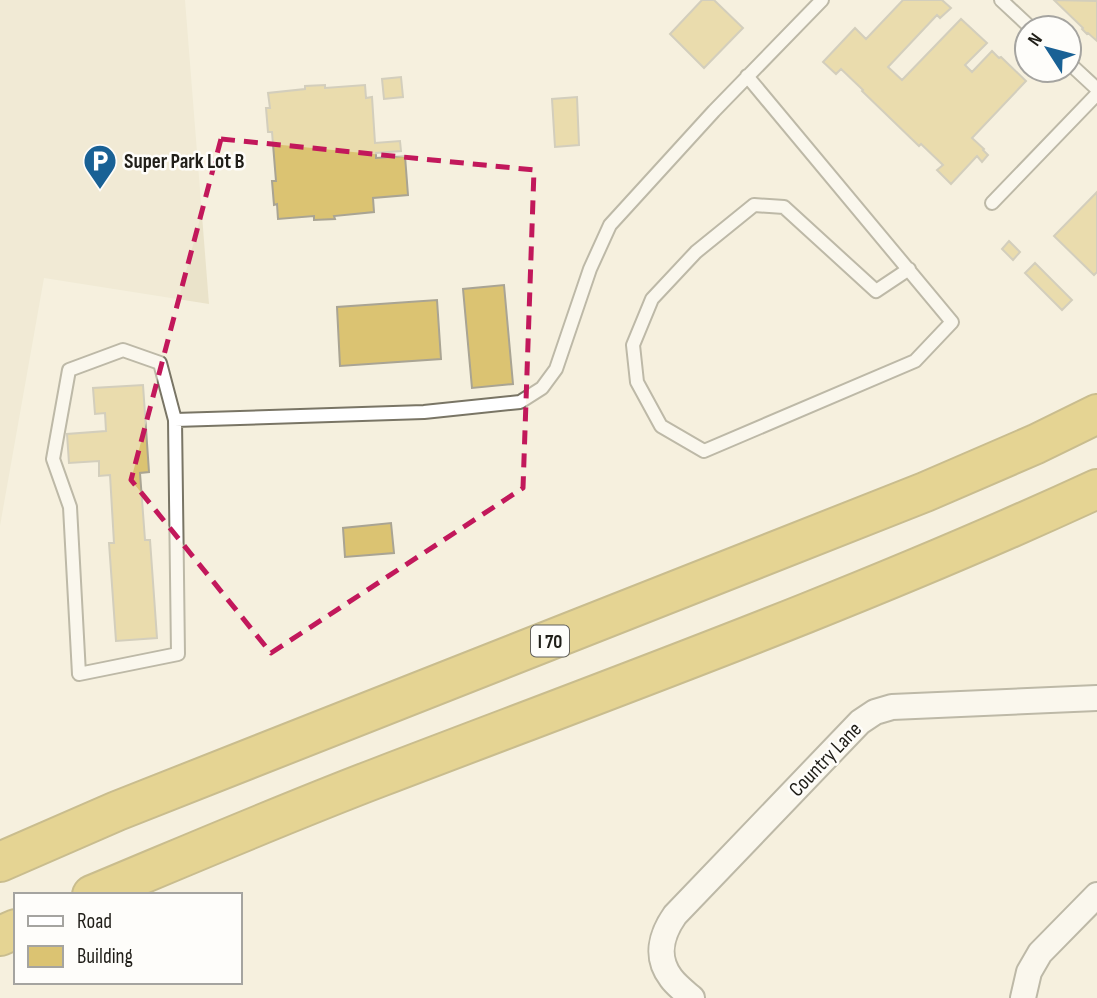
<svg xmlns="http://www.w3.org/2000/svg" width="1097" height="998" font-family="'Sofia Sans Condensed',sans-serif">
	<rect width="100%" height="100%" fill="#f5f0de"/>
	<!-- built -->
	<path fill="#eae3ca" d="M0,0H185L209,304L44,278L0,526Z"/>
	<!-- building -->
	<path fill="#dbc372" stroke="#a9a493" stroke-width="2" d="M702,0H714L743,28L704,68L670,34Z
		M903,0H942L951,8L940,18L937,15L888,67L902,80L961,19L987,43L965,65L972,72L992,51L999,58L1001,57L1026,81L972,138L984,149L983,150L988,155L982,162L977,156L951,184L937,170L943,165L921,144L919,146L862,91L863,90L841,69L836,74L823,62L855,28L866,39Z
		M1054,0L1097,1V41L1088,33L1087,34L1082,29L1083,28Z
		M401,77L403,97L384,99L382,79Z
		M325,85V88L365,85L366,98L372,97L375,143L400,141L401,151L376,153V158L405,156L408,195L373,198L374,212L334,216L335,219L314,220V216L278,219L277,204L274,205L272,181H276L272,132H268L266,108H270L268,93L305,89V86Z
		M577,97L579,145L555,147L552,99Z
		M1097,192V272L1094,275L1054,236Z
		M1009,241L1020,252L1013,260L1002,249Z
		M1035,263L1072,300L1062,310L1025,273Z
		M504,285L513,384L472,388L463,289Z
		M437,300L441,359L340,366L337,307Z
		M143,385L149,472L140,473L145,540H150L157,638L116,641L109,543H114L110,475L99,476V461L69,463L67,434L106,431L105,413L95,414L93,388Z
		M391,523L394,553L345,557L343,528Z"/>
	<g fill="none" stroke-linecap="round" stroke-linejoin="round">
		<defs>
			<path id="lane" d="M1001,0L1031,28
				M1069,63L1097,89
				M747,76L952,322L915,361L704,451L661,426L637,382L633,345L652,299L696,252L754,205L784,207L876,291L909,269
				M992,203L1097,94
				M123,350L160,363L175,420L178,654L79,674L70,507L53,459L69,370Z
				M175,420L424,412L520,402L542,388L556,369L590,269L610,225L714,111L822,0"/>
			<path id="street" d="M692,998C685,992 676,985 671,978C655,957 661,935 675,915L860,722L875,712L892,707L1097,698
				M1023,998L1029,972L1040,953L1097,895"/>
			<path id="highway" d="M0,862L117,811L925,492L1036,444L1097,414
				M92,895C188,855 283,814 380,777C620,685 863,597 1097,489
				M0,936L16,929"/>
		</defs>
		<!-- lane casing -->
		<use href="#lane" stroke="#797565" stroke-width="16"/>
		<!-- street casing -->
		<use href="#street" stroke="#797565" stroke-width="28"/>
		<!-- highway casing -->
		<use href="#highway" stroke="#937e2d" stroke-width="42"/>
		<!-- lane -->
		<use href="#lane" stroke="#fff" stroke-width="12"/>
		<!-- street -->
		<use href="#street" stroke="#fff" stroke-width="24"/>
		<!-- highway -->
		<use href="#highway" stroke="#d1b139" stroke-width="38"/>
	</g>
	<!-- marked area -->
	<path d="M0 0H1097V998H0ZM221,139L534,170L523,488L271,653L131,480Z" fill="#f5f0de" fill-opacity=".55" fill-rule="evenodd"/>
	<path fill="none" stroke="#c2185b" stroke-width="5" stroke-dasharray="14 9" stroke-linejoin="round" d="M221,139L534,170L523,488L271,653L131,480Z"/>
	<!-- icons -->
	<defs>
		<symbol id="parking-pin" viewBox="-11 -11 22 30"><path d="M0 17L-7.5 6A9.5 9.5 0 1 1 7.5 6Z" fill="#196195" stroke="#fefdfa"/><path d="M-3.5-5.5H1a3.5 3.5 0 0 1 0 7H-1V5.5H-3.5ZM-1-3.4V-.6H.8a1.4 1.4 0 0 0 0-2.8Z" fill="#fff"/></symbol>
	</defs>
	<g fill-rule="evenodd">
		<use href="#parking-pin" x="81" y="142" width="38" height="52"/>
	</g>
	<g text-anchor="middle" stroke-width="5" stroke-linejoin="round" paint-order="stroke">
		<!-- shield labels -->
		<rect fill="#fefdfa" stroke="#63615c" stroke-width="2" x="531" y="625.5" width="38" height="31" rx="5"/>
		<g font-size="19" font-weight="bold" fill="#201e18">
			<text x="550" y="648">I 70</text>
		</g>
		<!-- poi labels -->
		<g font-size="21" font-weight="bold" fill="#201e18" stroke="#fefdfa" text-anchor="start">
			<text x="124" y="168">Super Park Lot B</text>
		</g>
		<!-- street labels -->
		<g font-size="21" fill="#201e18" stroke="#fefdfa">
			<text transform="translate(825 759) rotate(-46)" y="7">Country Lane</text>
		</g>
	</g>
	<!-- legend -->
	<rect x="14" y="893" width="228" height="91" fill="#fefdfa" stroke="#a5a4a0" stroke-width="2"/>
	<rect x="28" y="916" width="35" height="10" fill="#ffffff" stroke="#a5a4a0" stroke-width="2"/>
	<text x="77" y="928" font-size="21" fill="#201e18">Road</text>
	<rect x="28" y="946" width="35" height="21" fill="#dbc372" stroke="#a5a4a0" stroke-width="2"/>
	<text x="77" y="963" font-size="21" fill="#201e18">Building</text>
	<!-- north arrow -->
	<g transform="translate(1048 49) rotate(306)"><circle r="33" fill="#fefdfa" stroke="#a5a4a0" stroke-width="2"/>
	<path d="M0-5L12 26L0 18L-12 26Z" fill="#196195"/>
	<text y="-10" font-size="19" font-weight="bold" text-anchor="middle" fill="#201e18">N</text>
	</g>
</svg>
